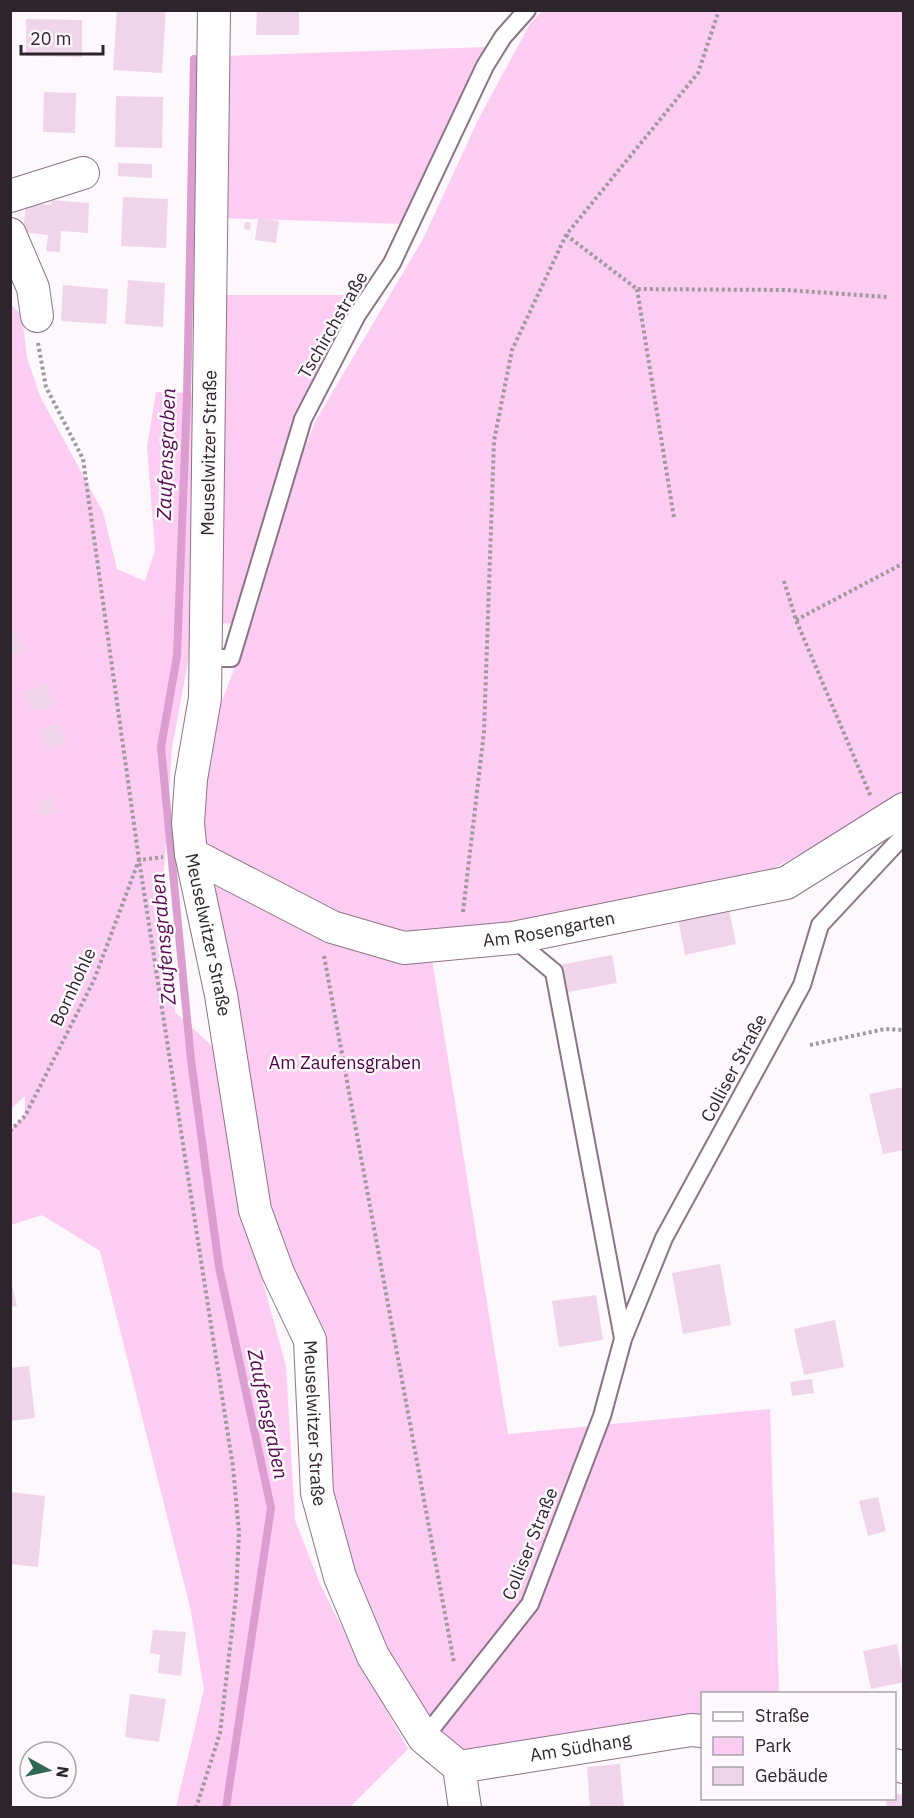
<svg xmlns="http://www.w3.org/2000/svg" width="914" height="1818" font-family="'IBM Plex Sans',sans-serif">
	<rect width="100%" height="100%" fill="#fdf8fc"/>
	<!-- green -->
	<path fill="#fdccf3" d="M544,10L903,11V798L754,879L637,905L391,939L227,865L197,832L213,724L254,618L300,459L316,420L423,239L479,118L531,22Z
		M487,47L403,224L222,218L224,56Z
		M220,295H359L292,420L236,624L216,623Z
		M10,303L22,316L27,358L40,396L103,512L117,569L145,581L155,550L147,447L156,392L196,393L191,646L172,748L164,871L175,1012L212,1046L254,1250L286,1366L295,1520L320,1584L357,1657L408,1749L350,1807H176L204,1689L190,1607L100,1251L42,1215L11,1225V1129L25,1116V1096L11,1109Z
		M211,885L432,959L508,1434L770,1409L779,1693L702,1694V1719L458,1752L432,1733L361,1602L264,1207Z"/>
	<g fill="none" stroke-linecap="round" stroke-linejoin="round">
		<!-- stream -->
		<path stroke="#dc9dd0" stroke-width="8" d="M194,59L187,397L177,656L161,747L191,1060L219,1267L271,1508L226,1808"/>
	</g>
	<!-- building -->
	<path fill="#f0d5ea" d="M117,10H166L162,73L113,70Z
		M257,10H299V35H256Z
		M26,19L82,20V57L26,56Z
		M44,92L76,93L75,133L43,132Z
		M116,96L163,97L162,148L115,147Z
		M118,163L152,164V178L118,176Z
		M123,197L168,199L166,248L121,246Z
		M52,200L89,203L88,233L61,231L60,252L46,251L48,235L23,232L26,202L51,205Z
		M258,218L279,221L276,243L255,240Z
		M245,222L251,223L250,230L244,229Z
		M128,280L165,283L163,327L125,324Z
		M63,285L108,289L106,324L61,321Z
		M14,630L23,651L10,656V632Z
		M45,684L54,704L33,712L25,692Z
		M59,723L67,743L48,751L40,730Z
		M52,798L55,813L40,816L37,801Z
		M729,909L736,944L685,955L678,919Z
		M612,955L617,983L563,993L559,965Z
		M904,1087V1150L883,1154L869,1094Z
		M720,1264L731,1325L683,1334L672,1273Z
		M10,1277L17,1306L10,1307Z
		M596,1295L603,1340L559,1347L552,1301Z
		M835,1320L844,1367L804,1375L794,1329Z
		M29,1366L35,1418L10,1421V1368Z
		M812,1379L814,1393L792,1396L790,1382Z
		M10,1492L45,1496L38,1567L10,1564Z
		M878,1497L886,1531L868,1536L859,1501Z
		M153,1630L186,1632L181,1676L158,1673L160,1655L150,1653Z
		M897,1644L904,1682L871,1689L863,1651Z
		M130,1694L166,1699L159,1742L125,1737Z
		M620,1764L624,1808H590L587,1767Z
		M894,1794H904V1808H886L887,1798H894Z"/>
	<g fill="none" stroke-linecap="round" stroke-linejoin="round">
		<defs>
			<path id="lane" d="M206,658H231L303,419L357,315L392,263L485,66L503,37L527,10
				M513,938L554,972L623,1338
				M424,1738L530,1604L602,1416L623,1339L664,1238L802,985L820,925L904,835"/>
			<g id="street">
				<path id="s1" d="M214,10L205,698L191,779L188,823L191,854L221,995L255,1210L278,1273L310,1340L317,1493L340,1577L373,1656L424,1738L459,1767L465,1808"/>
				<path d="M10,196L83,173"/>
				<path d="M10,234L33,288L37,316"/>
				<path id="s2" d="M191,854L332,927L404,948L513,938L786,883L904,809"/>
				<path d="M894,1765L904,1767"/>
				<path id="s3" d="M459,1767L691,1730L702,1731"/>
			</g>
		</defs>
		<!-- lane casing -->
		<use href="#lane" stroke="#8b7486" stroke-width="20"/>
		<!-- street casing -->
		<use href="#street" stroke="#8b7486" stroke-width="34"/>
		<!-- path -->
		<path stroke="#9f989e" stroke-width="4" stroke-dasharray="3 3" stroke-linecap="butt" d="M566,235L637,289L786,290L887,297
			M637,289L674,518
			M38,343L46,387L83,459L139,860L233,1467L239,1532L236,1596L220,1733L196,1808
			M784,581L796,620L871,797
			M796,620L904,563
			M463,912L484,732L494,441L512,350L566,235L698,73L719,10
			M324,956L454,1663
			M810,1045L885,1029L904,1030
			M10,1131L25,1116L94,980L139,860L163,857"/>
		<!-- lane -->
		<use href="#lane" stroke="#fff" stroke-width="16"/>
		<!-- street -->
		<use href="#street" stroke="#fff" stroke-width="32"/>
	</g>
	<g text-anchor="middle" stroke-width="5" stroke-linejoin="round" paint-order="stroke">
		<!-- street labels -->
		<g font-size="18" fill="#2e242c" stroke="#fdf8fc">
			<text transform="translate(333 325) rotate(-60)" y="6">Tschirchstraße</text>
			<text transform="translate(209 453) rotate(-89)" y="6">Meuselwitzer Straße</text>
			<text dy="6" stroke="none"><textPath href="#s2" startOffset="380">Am Rosengarten</textPath></text>
			<text dy="6" stroke="none"><textPath href="#s1" startOffset="928">Meuselwitzer Straße</textPath></text>
			<text transform="translate(73 987) rotate(-65)" y="6">Bornhohle</text>
			<text transform="translate(734 1068) rotate(-62)" y="6">Colliser Straße</text>
			<text dy="6" stroke="none"><textPath href="#s1" startOffset="1432">Meuselwitzer Straße</textPath></text>
			<text transform="translate(530 1544) rotate(-68)" y="6">Colliser Straße</text>
			<text dy="6" stroke="none"><textPath href="#s3" startOffset="123">Am Südhang</textPath></text>
		</g>
		<!-- park labels -->
		<g font-size="18" fill="#4d0045" stroke="#fdf8fc">
			<text x="345" y="1069">Am Zaufensgraben</text>
		</g>
		<!-- water labels -->
		<g font-size="20" font-style="italic" fill="#54094c" stroke="#fdf8fc">
			<text transform="translate(166 454) rotate(-88)" y="7">Zaufensgraben</text>
			<text transform="translate(163 939) rotate(-95)" y="7">Zaufensgraben</text>
			<text transform="translate(268 1414) rotate(78)" y="7">Zaufensgraben</text>
		</g>
	</g>
	<!-- border -->
	<rect width="914" height="1818" fill="none" stroke="#2e242c" stroke-width="24"/>
	<!-- legend -->
	<rect x="701" y="1692" width="195" height="108" fill="#fdf8fc" stroke="#aaa3a9" stroke-width="1.5"/>
	<rect x="713" y="1712" width="30" height="9" fill="#ffffff" stroke="#aaa3a9" stroke-width="1.5"/>
	<text x="755" y="1722" font-size="18" fill="#2e242c">Straße</text>
	<rect x="713" y="1737" width="30" height="18" fill="#fdccf3" stroke="#aaa3a9" stroke-width="1.5"/>
	<text x="755" y="1752" font-size="18" fill="#2e242c">Park</text>
	<rect x="713" y="1767" width="30" height="18" fill="#f0d5ea" stroke="#aaa3a9" stroke-width="1.5"/>
	<text x="755" y="1782" font-size="18" fill="#2e242c">Gebäude</text>
	<!-- north arrow -->
	<g transform="translate(48 1770) rotate(98)"><circle r="28" fill="#fdf8fc" stroke="#aaa3a9" stroke-width="1.5"/>
	<path d="M0-4.5L10 22L0 15L-10 22Z" fill="#2f6953"/>
	<text y="-9" font-size="16" font-weight="bold" text-anchor="middle" fill="#2e242c">N</text>
	</g>
	<!-- scale -->
	<path d="M21 45v9h82v-9" fill="none" stroke="#2e242c" stroke-width="3"/>
	<text x="30" y="45" font-size="18" fill="#2e242c" stroke="#fdf8fc" stroke-width="4.5" paint-order="stroke">20 m</text>
</svg>
